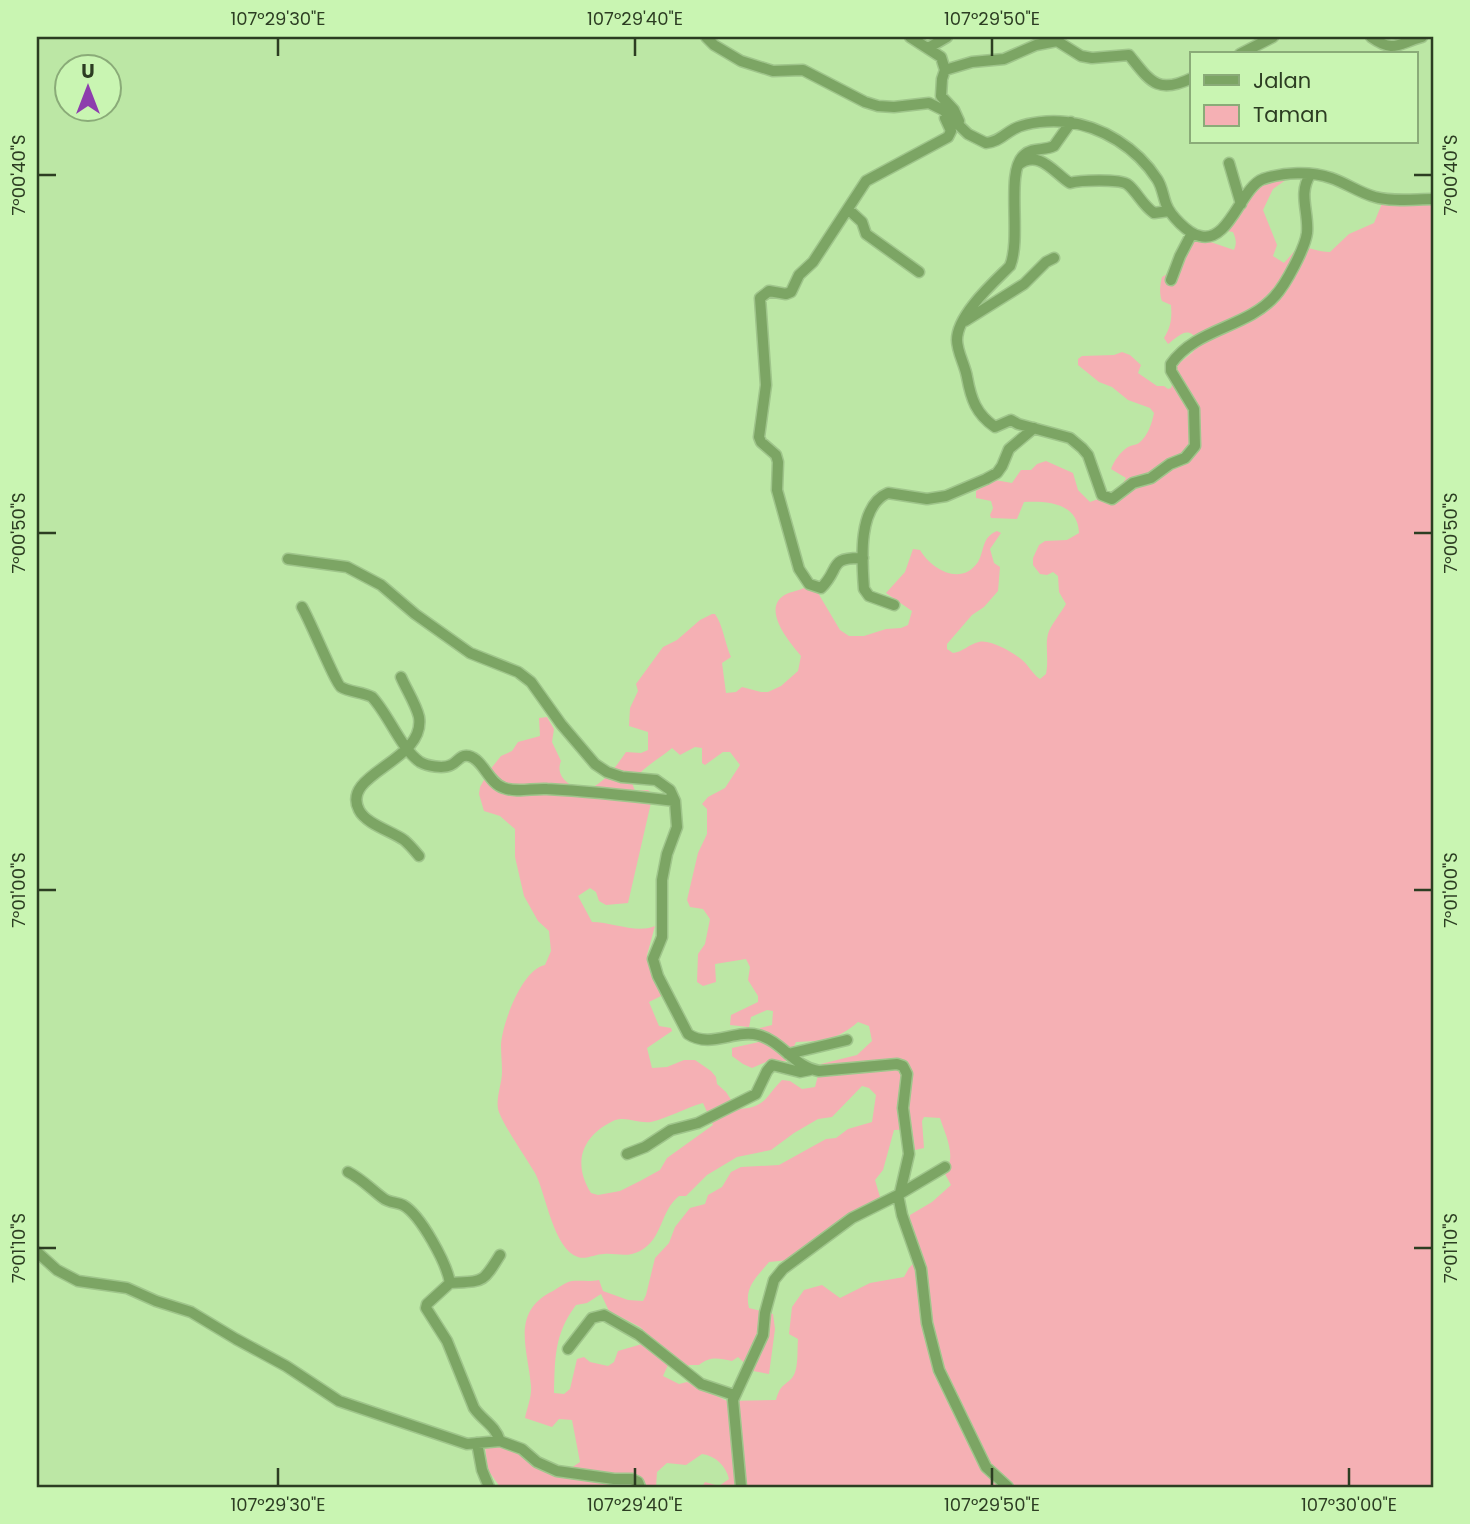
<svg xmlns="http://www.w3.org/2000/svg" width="1470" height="1524" font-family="Poppins,sans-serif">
	<rect width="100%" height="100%" fill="#bce7a5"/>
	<!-- green -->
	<path fill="#f5b0b4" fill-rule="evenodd" d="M1283,178L1287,179L1273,189L1263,210L1277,245L1273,256L1284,263L1298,247C1310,247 1318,252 1330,252L1349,234L1374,223L1383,201L1433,202V1487H747L746,1484L730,1485L729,1487H702L705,1482L719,1486L729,1479C726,1466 716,1456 702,1454L686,1465L667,1463L657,1472L656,1487H500L488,1470L485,1447C510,1438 541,1463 562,1474L580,1462L572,1420L559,1419L552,1427L525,1418C527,1408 532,1396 531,1386C528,1349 510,1312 553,1291C558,1288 566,1282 572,1281C581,1280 589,1282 599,1280L603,1291L628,1300L643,1301L646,1295L655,1258L669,1243L675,1227L690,1208L705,1204L708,1195L722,1187L731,1172L741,1167L779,1165L826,1139L836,1138L848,1129L872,1122L876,1095L869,1088L862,1086L832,1117L818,1119L794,1133L771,1150L737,1157L707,1175L686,1196H679C660,1211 663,1239 640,1251C627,1258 617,1253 604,1254C595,1254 586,1260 578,1257C553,1249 546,1193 535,1173C527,1159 501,1122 498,1109C496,1096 502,1084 502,1072C502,1063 501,1054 501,1045C502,1024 522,969 545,965L551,951L549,931L538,921L524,896L515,857V829L500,816L484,811L479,794L480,787L489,771L501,756L512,751L518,742L540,736L539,718L547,717L554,729L552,742L561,761C553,779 578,793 591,788C605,782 618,764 626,752L641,753L648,750V732L629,726L630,708L638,691L636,684L663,647L677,640L700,620L712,614H715C723,625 725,644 731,657L722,663L726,693L736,692L742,687L761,692H768L781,686L798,671L801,656C791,644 762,611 783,596C788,592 798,591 804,588L818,593L840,630L849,636H864L886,629L901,628L908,625L912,611L886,593L905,572L913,549L920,550C931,569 961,587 978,562C985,550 981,538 997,531L1001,533L990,549L994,563L1000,567L998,591L984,607L972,615L947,644V649L953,653C963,652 969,644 979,642C990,639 1012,652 1021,659C1029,665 1032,674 1040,679L1046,674C1049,660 1045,645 1048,634C1050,626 1061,613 1066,604L1059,592L1058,576L1053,572L1047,575L1040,574L1033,565V558L1039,545L1045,541L1067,540L1079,533C1078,503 1048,501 1024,502L1017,519L991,518L990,515L993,508L991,501L976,498V491L995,480L1012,483L1021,470H1031L1037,464L1046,461L1073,473L1078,490L1090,502L1101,498L1111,503L1126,478L1111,469C1114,461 1120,452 1128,447C1132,445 1136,445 1139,443C1148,436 1152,423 1154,413L1150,408L1128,400L1112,387L1099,382L1078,365V359L1082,356L1114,355L1122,352L1130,355L1141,365L1138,373L1157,386H1164L1168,389L1171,388L1176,374L1177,365L1193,352L1198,341C1188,325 1180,335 1168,344L1164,338C1171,326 1172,319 1171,305L1162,301C1159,293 1160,285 1162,277L1169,273L1193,236L1234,250C1237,243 1236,239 1233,232L1227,231L1226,229L1253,188ZM695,747L702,748V763L705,765L723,752H730L740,765L725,788L708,797L702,804L707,809V834L698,853L687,900L690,907L703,909L710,919L705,944L698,954L697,982L703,986L716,982L715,964L746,959L750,967L748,980L758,996V1002L731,1015L730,1025L749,1027L751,1017L767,1010L773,1011L772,1025L760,1028L759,1042L732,1048V1056L743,1064L752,1068L766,1062L787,1061L796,1042C823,1041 837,1040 858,1022L869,1026L872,1041L857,1055L821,1064L815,1087L802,1089L790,1081L782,1080C765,1097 766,1108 737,1109L726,1092L717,1084L716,1077L711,1071L695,1060H684L667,1067L652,1068L647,1048L672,1031L671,1028L659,1026L649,1002L661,996L647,955L655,926C636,934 613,922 592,922L578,896L590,888L596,892L599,901L606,905L628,903L653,794L648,790L635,791L632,783C641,768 658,760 672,748L680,755ZM703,1103L713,1125L667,1158L660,1170L640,1181L620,1191L598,1195L591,1193C572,1163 582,1136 613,1121C625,1115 638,1124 651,1122C668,1118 685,1108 703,1103ZM924,1117L940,1118C945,1134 958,1159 944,1172L951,1185L932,1202L910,1215V1225L917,1260L909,1268L904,1277L870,1283L840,1298L822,1285L804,1290L792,1307L789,1334L798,1339C797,1350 799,1370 792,1378C782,1388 781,1384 776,1400L727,1401L687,1382L679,1384L663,1376L668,1365L683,1371L689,1365H699C710,1356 718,1358 732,1361L738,1357L753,1371L769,1374L775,1329L773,1314L749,1308C744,1287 756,1278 769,1262L789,1260L838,1222L880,1197L875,1180L883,1170L894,1130L912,1129L915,1150L924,1148L922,1121ZM601,1294L609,1311L640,1327L650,1337L642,1344L618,1351L614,1362L608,1366L590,1362L584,1357L577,1359L570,1389L564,1394L554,1393C555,1359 554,1334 576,1305L587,1303Z"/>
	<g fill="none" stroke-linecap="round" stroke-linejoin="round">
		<defs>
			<path id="minor" d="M706,37L714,45L741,61L773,71L803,70L865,102L878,106L894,107L929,103L943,110L968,134L986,143C998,142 1003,135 1014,129C1027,122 1051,120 1066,122C1102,126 1137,148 1157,179C1162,186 1163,196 1166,204C1170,215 1188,234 1200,236C1229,244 1241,187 1263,179C1284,172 1311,171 1331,178C1346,183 1360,193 1375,197C1392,202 1415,199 1433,199
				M910,37L941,57L945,70
				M1371,37C1395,54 1398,43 1422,37
				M928,48L947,37
				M1240,54L1273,37
				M959,121L954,110L941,96L942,79L945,70L972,62L1004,59L1036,45L1057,41L1081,56L1092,58L1129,55C1150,81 1157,95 1192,78
				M1071,122L1054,146C1044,151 1033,147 1024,155C1005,171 1022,237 1010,266C993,283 957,315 957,340C957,352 965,365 967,377C971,399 976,414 995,427L1011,420L1018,424L1070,438L1082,448L1088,455L1102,495L1112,499L1133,483L1151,478L1170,464L1185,458L1195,446L1194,409L1171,371V364C1196,328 1247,328 1275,296C1286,284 1305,248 1307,233C1309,212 1298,194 1310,175
				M1229,163L1241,204
				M1018,165C1039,148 1055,174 1070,183C1080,180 1119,179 1127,184C1136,190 1142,205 1154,213L1169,211
				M849,210L862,222L866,234L919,272
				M1171,280L1180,256L1192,233
				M965,321L1024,284L1046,262L1054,258
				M863,558C827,557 841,569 821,588L809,584L799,569L777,490L778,462L776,455L761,442L759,437L766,385L760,298L769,291L786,294L791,292L799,275L813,262L866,181L948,137L951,131L945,118
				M288,559L347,567L381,585L415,614L470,653L518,672L531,682L561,724L595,764L607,772L622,777L656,780L670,790L675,801L677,827L667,854L662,880V937L653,959L658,976L688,1034C710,1049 735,1029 758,1035C782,1041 794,1067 819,1071L897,1064L903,1066L907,1074L903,1108L909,1154L900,1193
				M894,605L869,596L864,589C862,562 857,506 888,493L927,499L946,496L986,479L997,473L1002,466L1009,449L1034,428
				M302,607C309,618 336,684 341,687C349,692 363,692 372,697C389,715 401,749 420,762C427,766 443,769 451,765C458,762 460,754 469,756C484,760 488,783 504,788C517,793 533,788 547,789C590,791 633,796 675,801
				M401,677C406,689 416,704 419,717C426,762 340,773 359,810C366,824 391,831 404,840C410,845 414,850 419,856
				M788,1054L847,1040
				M627,1154L645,1147L671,1130L698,1123L756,1094L767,1071L772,1065L800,1072L810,1070
				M348,1172C362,1179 371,1189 383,1198C389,1203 397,1202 403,1205C421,1215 447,1264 450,1283L427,1304L426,1308L447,1341L474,1408C483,1421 495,1425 500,1441
				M898,1195L902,1215L921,1269L927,1323L939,1370L986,1467L1008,1487
				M37,1252L57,1270L78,1281L127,1288L156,1301L191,1312L236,1339L286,1366L339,1401L467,1444L500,1441L522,1449L537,1462L557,1471L614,1479H632L638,1482L640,1487
				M450,1283C484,1281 482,1284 500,1255
				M568,1349L592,1318L604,1315L639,1335L701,1384L734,1395
				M477,1443L482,1470L489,1487
				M741,1487L733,1400L763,1335L765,1313L774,1280L783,1269L852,1218L898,1195L945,1167"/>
		</defs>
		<!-- minor casing -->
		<use href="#minor" stroke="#9fc58b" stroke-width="13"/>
		<!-- minor -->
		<use href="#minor" stroke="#7ca564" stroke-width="10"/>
	</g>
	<!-- ticks -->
	<path fill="none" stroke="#2c3d22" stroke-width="2.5" d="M278,38V56M635,38V56M992,38V56M38,175H56M1414,175H1432M38,533H56M1414,533H1432M38,890H56M1414,890H1432M38,1248H56M1414,1248H1432M278,1468V1486M635,1468V1486M992,1468V1486M1349,1468V1486"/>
	<!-- border -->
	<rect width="1470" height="1524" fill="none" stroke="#c9f5b2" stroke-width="77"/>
	<!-- legend -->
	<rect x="1190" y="52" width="228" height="91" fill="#c9f5b2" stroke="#8aab78" stroke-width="2"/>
	<rect x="1204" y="75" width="35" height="10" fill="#7ca564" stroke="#8aab78" stroke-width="2"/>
	<text x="1253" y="88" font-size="21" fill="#2c3d22">Jalan</text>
	<rect x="1204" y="105" width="35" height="21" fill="#f5b0b4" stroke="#8aab78" stroke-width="2"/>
	<text x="1253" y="122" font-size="21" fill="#2c3d22">Taman</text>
	<!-- north arrow -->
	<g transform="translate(88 88)"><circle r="33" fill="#c9f5b2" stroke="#8aab78" stroke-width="2"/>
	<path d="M0-5L12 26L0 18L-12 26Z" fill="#8d3dad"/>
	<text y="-10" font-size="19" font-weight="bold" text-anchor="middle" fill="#2c3d22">U</text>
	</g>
	<rect x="38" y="38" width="1394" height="1448" fill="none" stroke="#2c3d22" stroke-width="2.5"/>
	<g font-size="18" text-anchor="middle" fill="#2c3d22">
		<text x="278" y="25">107°29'30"E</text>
		<text x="635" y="25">107°29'40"E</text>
		<text x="992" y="25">107°29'50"E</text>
		<text transform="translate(19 175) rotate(-90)" y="6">7°00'40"S</text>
		<text transform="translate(1451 175) rotate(-90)" y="6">7°00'40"S</text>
		<text transform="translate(19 533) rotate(-90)" y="6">7°00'50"S</text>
		<text transform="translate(1451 533) rotate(-90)" y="6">7°00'50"S</text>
		<text transform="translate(19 890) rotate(-90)" y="6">7°01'00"S</text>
		<text transform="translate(1451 890) rotate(-90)" y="6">7°01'00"S</text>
		<text transform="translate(19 1248) rotate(-90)" y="6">7°01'10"S</text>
		<text transform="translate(1451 1248) rotate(-90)" y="6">7°01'10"S</text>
		<text x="278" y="1511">107°29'30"E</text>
		<text x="635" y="1511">107°29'40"E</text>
		<text x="992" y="1511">107°29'50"E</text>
		<text x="1349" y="1511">107°30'00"E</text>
	</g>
</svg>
